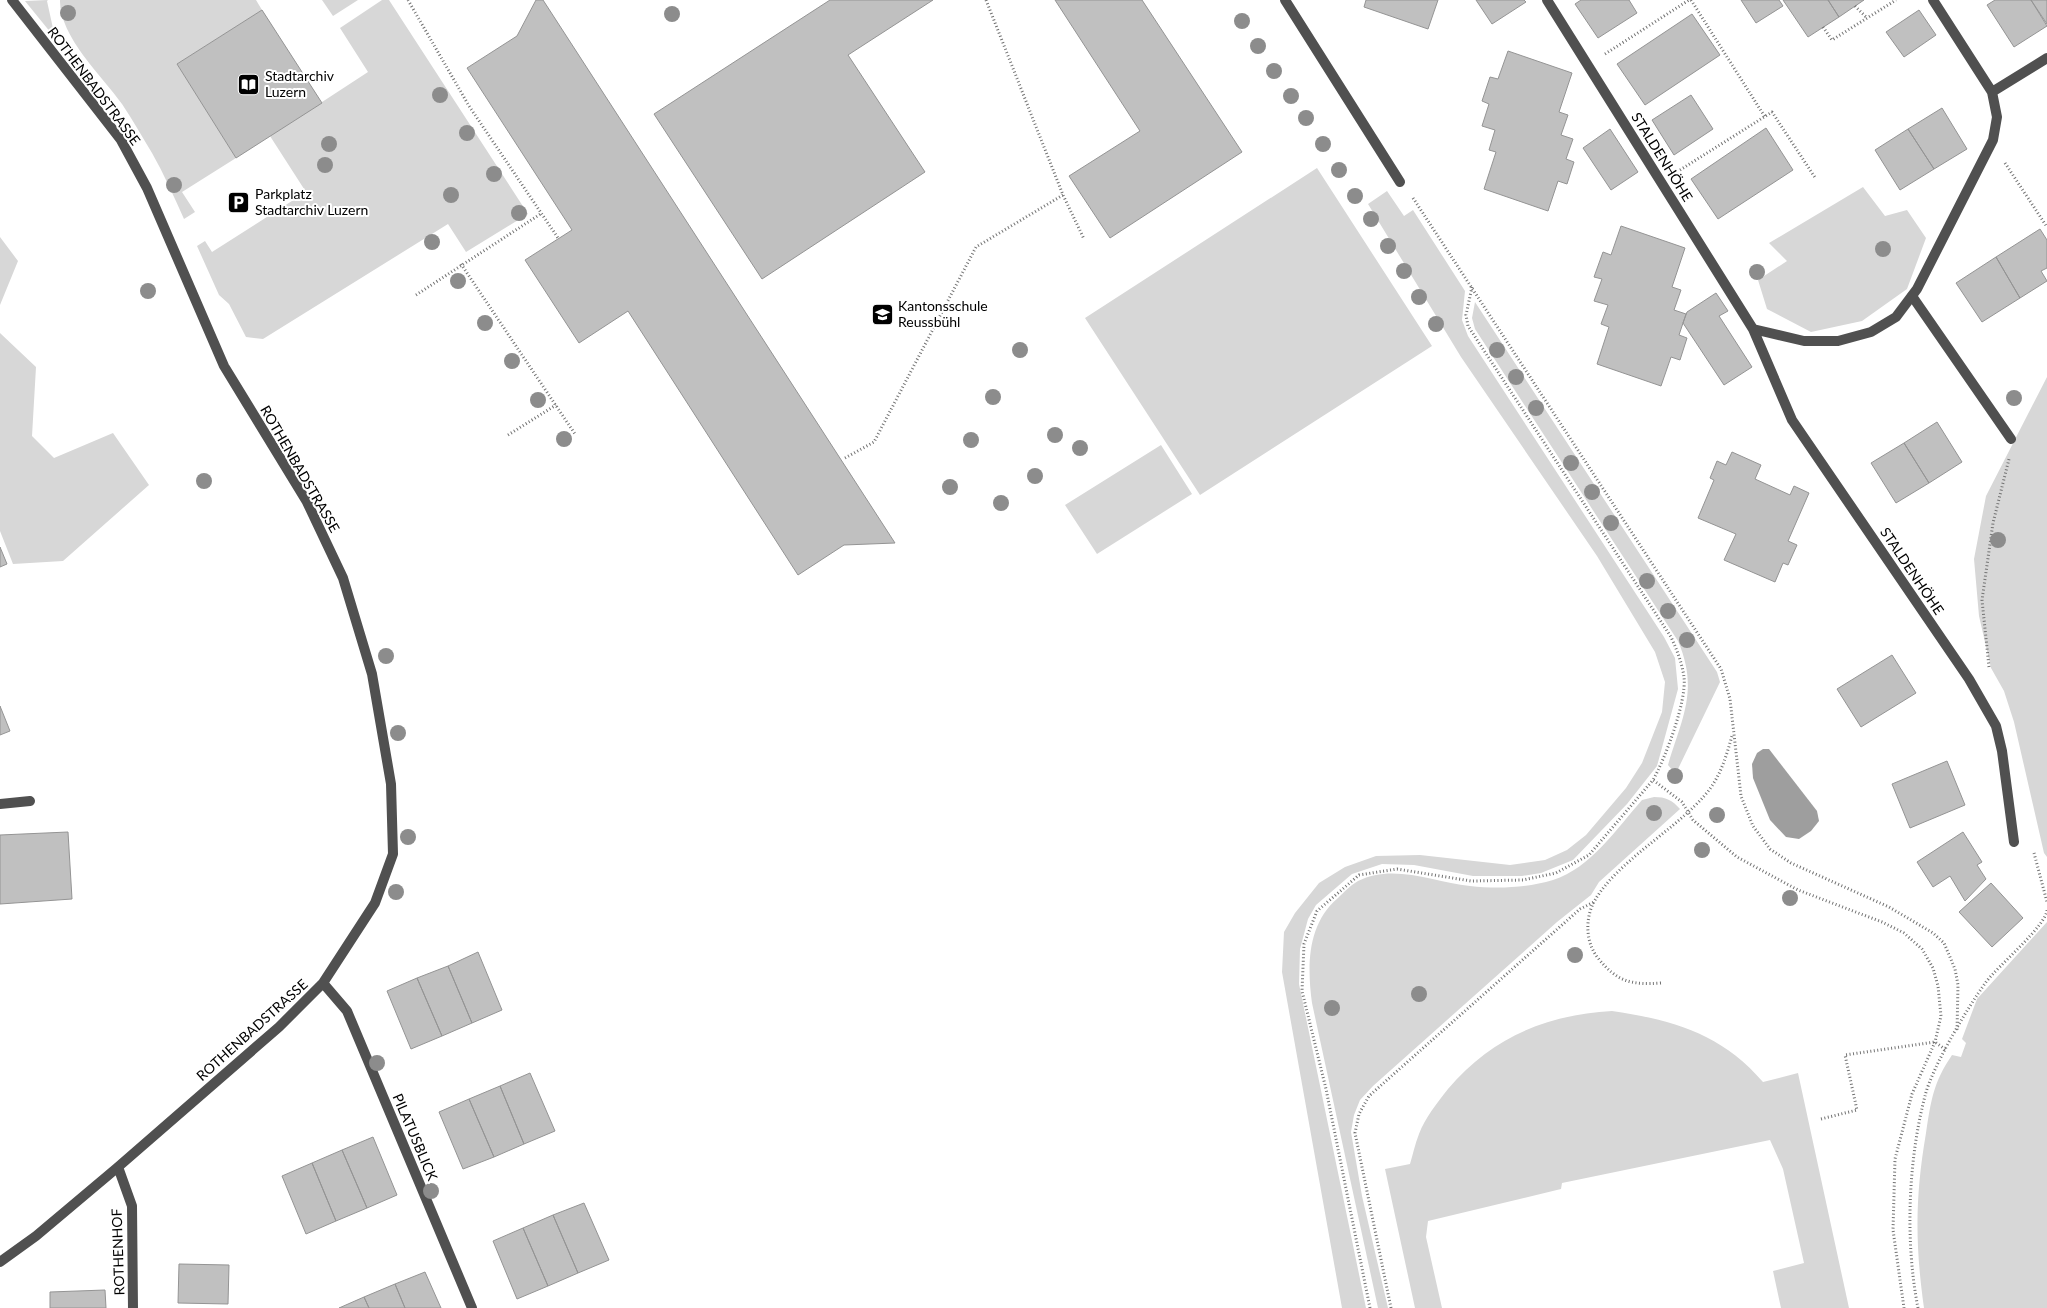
<svg xmlns="http://www.w3.org/2000/svg" width="2047" height="1308" font-family="Lato,sans-serif">
	<rect width="100%" height="100%" fill="#fff"/>
	<!-- green -->
	<path fill="#d7d7d7" d="M48,0L47,1L54,33H51L25,1Z
		M60,0H256L262,10L177,64L236,158L182,192L195,212L184,219C174,197 164,174 152,153C142,137 133,120 122,104C102,76 59,36 60,0Z
		M322,0H358L333,16Z
		M382,0H389L528,214L466,252L448,224L263,339L246,337L229,304L219,295L197,246L205,241L212,252L306,192L270,136L368,72L340,28Z
		M1317,168L1432,346L1200,495L1085,318Z
		M1863,187L1885,216L1907,210L1926,238L1907,289L1862,321L1811,332L1767,309L1758,280L1787,261L1769,243Z
		M1387,191L1404,216L1413,210L1465,291L1462,320L1468,336L1664,637L1675,658L1678,689L1657,766L1627,804L1573,860L1541,873L1522,876H1473L1414,865L1382,864L1352,874L1316,905L1308,919L1300,949L1299,984L1366,1308H1342L1282,972L1284,932L1295,913L1319,883L1345,867L1376,856L1420,855L1510,865L1545,860L1567,850L1586,835L1626,788L1642,763L1662,712L1665,682L1655,652L1597,556L1461,357L1368,204Z
		M0,237L18,261L0,305Z
		M1475,302L1717,672L1720,682L1678,769L1673,771L1668,765C1682,718 1699,690 1678,641L1475,329L1472,318Z
		M0,333L36,367L32,436L54,458L113,433L149,485L63,561L13,564L0,531Z
		M2047,377V857L2044,853L2014,722L2004,691L1991,668L1979,616L1974,559L1986,496Z
		M1161,445L1192,494L1097,554L1065,505Z
		M1654,797C1666,797 1672,800 1680,809L1599,882L1591,895L1557,922L1373,1086L1360,1100L1354,1115L1351,1132L1362,1196L1388,1308H1378L1312,1003C1307,966 1307,924 1338,898C1344,892 1351,885 1358,881C1393,863 1434,882 1470,886C1497,889 1527,888 1553,880C1591,868 1617,828 1642,800Z
		M2047,922V1308H1924C1915,1244 1915,1197 1926,1133C1931,1101 1933,1083 1952,1055L1961,1057L1966,1043L1962,1039L1977,999Z
		M1612,1011C1672,1020 1721,1033 1763,1082L1798,1073L1849,1308H1781L1773,1271L1804,1263L1783,1169L1770,1140L1562,1183L1561,1189L1428,1221L1426,1237L1442,1308H1415L1385,1169L1410,1164C1413,1154 1415,1144 1419,1134C1425,1118 1437,1103 1448,1089C1491,1038 1545,1015 1612,1011Z"/>
	<!-- water -->
	<path fill="#9e9e9e" d="M1763,749H1769L1817,811L1819,821L1811,831L1799,839L1786,837L1770,820L1753,778L1752,764L1757,753Z"/>
	<!-- building -->
	<path fill="#c0c0c0" stroke="#949494" d="M536,0H543L895,543L844,545L798,575L628,311L579,343L525,260L572,230L467,68L517,36Z
		M830,0H933L848,55L925,172L762,279L654,114Z
		M1055,0H1142L1242,152L1110,238L1069,176L1140,131Z
		M1366,0H1438L1428,29L1364,7Z
		M1476,0H1524L1526,2L1492,24Z
		M1581,0H1629L1637,13L1598,38L1575,4Z
		M1741,0H1779L1783,6L1756,23Z
		M1783,0H1828L1839,17L1808,37Z
		M1828,0H1864L1839,17Z
		M1995,0H2031L2047,26L2014,47L1987,5Z
		M2031,0H2047V24Z
		M262,10L322,103L236,158L177,64Z
		M1919,10L1936,35L1904,57L1886,32Z
		M1692,14L1720,55L1645,105L1617,64Z
		M1508,51L1572,73L1559,112L1568,115L1561,135L1573,139L1566,159L1574,162L1567,184L1558,181L1548,211L1484,189L1496,152L1489,150L1495,130L1482,126L1489,104L1482,101L1490,77L1498,79Z
		M1691,95L1713,129L1674,155L1652,120Z
		M1942,108L1967,149L1934,169L1908,129Z
		M1766,128L1793,170L1718,219L1691,179Z
		M1610,129L1638,172L1611,190L1583,148Z
		M1908,129L1934,169L1900,190L1875,150Z
		M1621,226L1685,248L1672,287L1681,290L1674,310L1686,314L1679,335L1687,338L1680,360L1671,357L1661,386L1597,364L1609,327L1601,324L1608,305L1594,301L1602,279L1594,277L1603,252L1611,255Z
		M2040,229L2047,240V268L2041,271L2047,281L2020,298L1996,257Z
		M1996,257L2020,298L1982,322L1956,283Z
		M1716,293L1728,311L1719,316L1752,367L1724,385L1683,323L1687,312Z
		M1937,422L1962,462L1929,483L1904,443Z
		M1904,443L1929,483L1896,503L1871,463Z
		M1732,452L1761,465L1755,479L1790,495L1794,486L1809,493L1788,541L1797,545L1788,565L1783,563L1775,582L1724,560L1736,534L1698,518L1714,480L1710,478L1717,461L1726,465Z
		M0,547L7,564L0,567Z
		M1892,655L1916,693L1861,727L1837,689Z
		M0,706L10,731L0,735Z
		M1947,761L1965,805L1910,828L1892,784Z
		M68,832L72,899L0,904V835Z
		M1963,832L1982,862L1977,865L1986,879L1965,901L1950,876L1933,887L1917,862Z
		M1991,883L2023,918L1992,947L1959,912Z
		M478,952L502,1010L472,1023L448,966Z
		M448,966L472,1023L442,1036L417,978Z
		M417,978L442,1036L411,1049L387,991Z
		M530,1073L555,1131L524,1144L500,1086Z
		M500,1086L524,1144L494,1157L469,1099Z
		M469,1099L494,1157L463,1169L439,1112Z
		M373,1137L397,1195L367,1208L342,1150Z
		M342,1150L367,1208L336,1221L312,1163Z
		M312,1163L336,1221L306,1234L282,1176Z
		M584,1203L609,1260L578,1273L553,1215Z
		M553,1215L578,1273L548,1286L523,1228Z
		M523,1228L548,1286L517,1299L493,1241Z
		M179,1264L229,1265L228,1304L178,1303Z
		M425,1272L441,1308H405L395,1284Z
		M395,1284L405,1308H369L364,1297Z
		M105,1290L106,1308H50V1292Z
		M364,1297L369,1308H339Z"/>
	<g fill="none" stroke-linecap="round" stroke-linejoin="round">
		<!-- path -->
		<path stroke="#727272" stroke-width="3" stroke-dasharray="1 2.5" stroke-linecap="butt" d="M408,0L469,106L558,238
			M986,0L1063,195L1084,239
			M1691,0L1765,117
			M1855,6L1867,18
			M1823,27L1832,40L1896,0
			M1605,54L1689,0
			M2005,163L2047,227
			M1680,170L1772,112L1816,179
			M1413,198L1721,669L1730,699L1741,796L1753,826L1770,849L1791,863L1889,907L1933,933L1944,943L1955,969L1958,985L1957,1031
			M461,264L575,434
			M1472,287L1466,315L1468,326L1671,637C1677,650 1682,663 1684,677C1687,701 1665,759 1653,780
			M416,295L542,213
			M508,435L556,405
			M845,458L874,442L976,247L1063,195
			M1989,667L1982,600L1993,523L2009,459
			M2034,853L2047,902
			M1661,983C1631,985 1617,982 1598,958C1585,942 1585,917 1595,900C1618,861 1675,830 1705,795C1720,778 1726,757 1732,736
			M1821,1119L1857,1110L1845,1055L1935,1042L1946,1050
			M1370,1308L1326,1089L1302,991L1304,944L1317,911L1359,875L1397,869L1471,881L1523,880L1556,873L1589,855L1653,780L1682,802L1693,820L1737,857L1798,890L1882,922L1904,933L1922,949L1933,968L1938,986L1941,1016L1935,1042L1912,1094L1895,1159L1893,1230L1904,1308
			M1391,1308L1355,1133L1359,1114L1369,1096L1580,909L1594,902
			M1918,1308C1905,1242 1908,1161 1925,1096C1932,1067 1968,1007 1986,982C1998,966 2046,926 2047,910"/>
		<!-- lane -->
		<path stroke="#505050" stroke-width="10" d="M1285,0L1400,182
			M1912,296L2011,439
			M0,804L30,801"/>
		<!-- street -->
		<path stroke="#505050" stroke-width="10" d="M1547,0L1753,329L1792,420L1969,679L1996,726L2002,751L2014,842
			M1992,92L2047,58
			M1753,329L1804,341H1838L1871,332L1896,317L1917,289L1993,140L1997,117L1992,92L1933,0
			M323,983L347,1011L472,1308
			M118,1167L132,1206L133,1308
			M0,1262L36,1236L118,1167L279,1027L323,983L375,903L393,854L391,784L372,674L343,578L307,502L224,366L147,188L121,140L12,0"/>
	</g>
	<!-- trees -->
	<g fill="#8c8c8c">
		<circle cx="68" cy="13" r="8"/>
		<circle cx="672" cy="14" r="8"/>
		<circle cx="1242" cy="21" r="8"/>
		<circle cx="1258" cy="46" r="8"/>
		<circle cx="1274" cy="71" r="8"/>
		<circle cx="440" cy="95" r="8"/>
		<circle cx="1291" cy="96" r="8"/>
		<circle cx="1306" cy="118" r="8"/>
		<circle cx="467" cy="133" r="8"/>
		<circle cx="329" cy="144" r="8"/>
		<circle cx="1323" cy="144" r="8"/>
		<circle cx="325" cy="165" r="8"/>
		<circle cx="1339" cy="170" r="8"/>
		<circle cx="494" cy="174" r="8"/>
		<circle cx="174" cy="185" r="8"/>
		<circle cx="451" cy="195" r="8"/>
		<circle cx="1355" cy="196" r="8"/>
		<circle cx="519" cy="213" r="8"/>
		<circle cx="1371" cy="219" r="8"/>
		<circle cx="432" cy="242" r="8"/>
		<circle cx="1388" cy="246" r="8"/>
		<circle cx="1883" cy="249" r="8"/>
		<circle cx="1404" cy="271" r="8"/>
		<circle cx="1757" cy="272" r="8"/>
		<circle cx="458" cy="281" r="8"/>
		<circle cx="148" cy="291" r="8"/>
		<circle cx="1419" cy="297" r="8"/>
		<circle cx="485" cy="323" r="8"/>
		<circle cx="1436" cy="324" r="8"/>
		<circle cx="1020" cy="350" r="8"/>
		<circle cx="1497" cy="350" r="8"/>
		<circle cx="512" cy="361" r="8"/>
		<circle cx="1516" cy="377" r="8"/>
		<circle cx="993" cy="397" r="8"/>
		<circle cx="2014" cy="398" r="8"/>
		<circle cx="538" cy="400" r="8"/>
		<circle cx="1536" cy="408" r="8"/>
		<circle cx="1055" cy="435" r="8"/>
		<circle cx="564" cy="439" r="8"/>
		<circle cx="971" cy="440" r="8"/>
		<circle cx="1080" cy="448" r="8"/>
		<circle cx="1571" cy="463" r="8"/>
		<circle cx="1035" cy="476" r="8"/>
		<circle cx="204" cy="481" r="8"/>
		<circle cx="950" cy="487" r="8"/>
		<circle cx="1592" cy="492" r="8"/>
		<circle cx="1001" cy="503" r="8"/>
		<circle cx="1611" cy="523" r="8"/>
		<circle cx="1998" cy="540" r="8"/>
		<circle cx="1647" cy="581" r="8"/>
		<circle cx="1668" cy="611" r="8"/>
		<circle cx="1687" cy="640" r="8"/>
		<circle cx="386" cy="656" r="8"/>
		<circle cx="398" cy="733" r="8"/>
		<circle cx="1675" cy="776" r="8"/>
		<circle cx="1654" cy="813" r="8"/>
		<circle cx="1717" cy="815" r="8"/>
		<circle cx="408" cy="837" r="8"/>
		<circle cx="1702" cy="850" r="8"/>
		<circle cx="396" cy="892" r="8"/>
		<circle cx="1790" cy="898" r="8"/>
		<circle cx="1575" cy="955" r="8"/>
		<circle cx="1419" cy="994" r="8"/>
		<circle cx="1332" cy="1008" r="8"/>
		<circle cx="377" cy="1063" r="8"/>
		<circle cx="431" cy="1191" r="8"/>
	</g>
	<!-- icons -->
	<defs>
		<symbol id="library-square" viewBox="-11 -11 22 22"><rect x="-9" y="-9" width="18" height="18" rx="4" fill="#000" stroke="#fff"/><path d="M-6-4Q-3-5.5-.7-3.5V5Q-3 3-6 4ZM6-4Q3-5.5 .7-3.5V5Q3 3 6 4Z" fill="#fff"/></symbol>
		<symbol id="parking-square" viewBox="-11 -11 22 22"><rect x="-9" y="-9" width="18" height="18" rx="4" fill="#000" stroke="#fff"/><path d="M-3.5-5.5H1a3.5 3.5 0 0 1 0 7H-1V5.5H-3.5ZM-1-3.4V-.6H.8a1.4 1.4 0 0 0 0-2.8Z" fill="#fff"/></symbol>
		<symbol id="school-square" viewBox="-11 -11 22 22"><rect x="-9" y="-9" width="18" height="18" rx="4" fill="#000" stroke="#fff"/><path d="M0-5L7-2L0 1L-7-2ZM-4 1L0 2.5L4 1V4Q0 6-4 4Z" fill="#fff"/></symbol>
	</defs>
	<g fill-rule="evenodd">
		<use href="#library-square" x="236" y="72" width="25" height="25"/>
		<use href="#parking-square" x="226" y="190" width="25" height="25"/>
		<use href="#school-square" x="870" y="302" width="25" height="25"/>
	</g>
	<g text-anchor="middle" stroke-width="4" stroke-linejoin="round" paint-order="stroke">
		<!-- poi labels -->
		<g font-size="14" fill="#000" stroke="#fff" text-anchor="start">
			<text x="265" y="81">Stadtarchiv<tspan x="265" dy="16">Luzern</tspan></text>
			<text x="255" y="199">Parkplatz<tspan x="255" dy="16">Stadtarchiv Luzern</tspan></text>
			<text x="898" y="311">Kantonsschule<tspan x="898" dy="16">Reussbühl</tspan></text>
		</g>
		<!-- street labels -->
		<g font-size="14" fill="#000" stroke="#fff">
			<text transform="translate(94 86) rotate(53)" y="5">ROTHENBADSTRASSE</text>
			<text transform="translate(1662 157) rotate(58)" y="5">STALDENHÖHE</text>
			<text transform="translate(300 469) rotate(60)" y="5">ROTHENBADSTRASSE</text>
			<text transform="translate(1912 571) rotate(56)" y="5">STALDENHÖHE</text>
			<text transform="translate(252 1030) rotate(-42)" y="5">ROTHENBADSTRASSE</text>
			<text transform="translate(415 1137) rotate(67)" y="5">PILATUSBLICK</text>
			<text transform="translate(118 1252) rotate(-92)" y="5">ROTHENHOF</text>
		</g>
	</g>
</svg>
